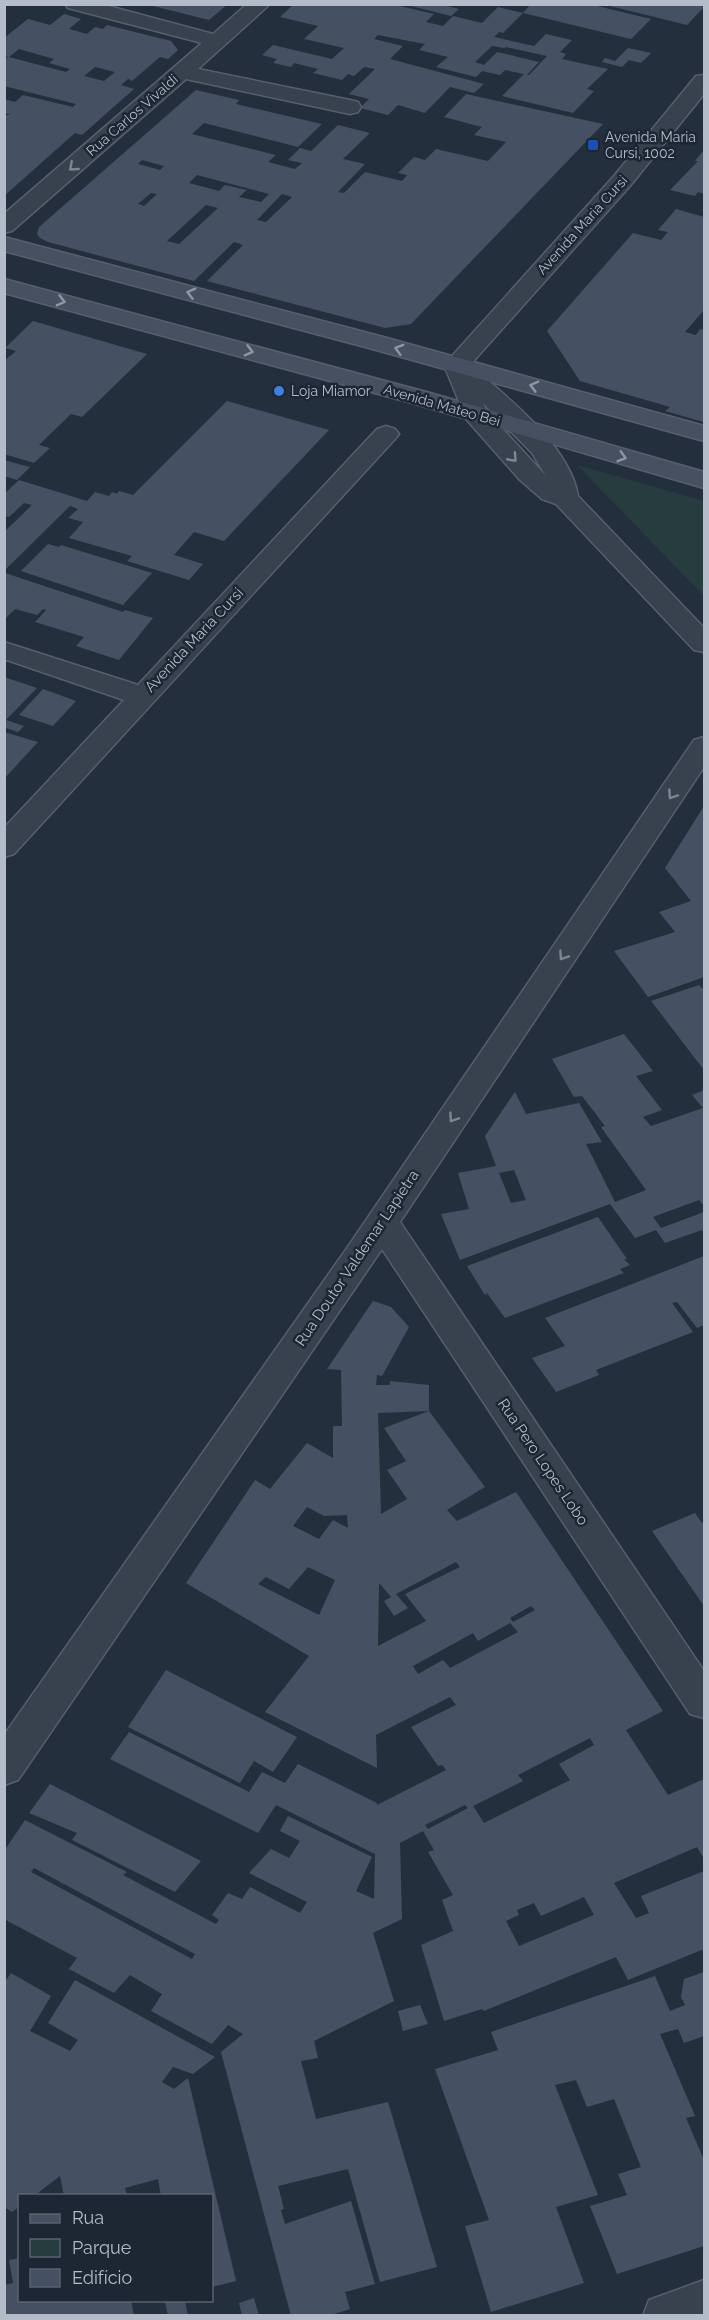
<svg xmlns="http://www.w3.org/2000/svg" width="709" height="2320" font-family="Raleway,sans-serif">
	<rect width="100%" height="100%" fill="#242f3e"/>
	<!-- green -->
	<path fill="#263c3f" d="M577,465L704,501V596Z"/>
	<!-- building -->
	<path fill="#455162" fill-rule="evenodd" d="M145,4H228L209,20Z
		M294,4H391L434,14L426,22L443,26L453,16L482,23L498,7L523,13L531,4H589L651,19L631,39L523,13L503,33L499,32L494,37L534,46L546,34L572,40L560,52L566,54L562,59L608,69L587,89L594,91L573,113L502,96L524,74L505,70L500,75L482,71L476,77L436,67L448,57L419,50L425,44L378,35L374,39L403,46L390,59L484,84L474,93L450,87L425,113L398,105L388,115L360,108L369,99L349,94L375,69L364,67L354,76L348,74L342,80L313,73L318,69L294,63L291,67L273,63L277,59L262,55L273,45L332,59L344,48L304,39L318,26L280,17ZM492,46L504,48L506,47L547,56L529,75H527L539,62L497,52L484,65L475,62Z
		M403,4L443,5L459,9L451,16Z
		M612,4H692L704,7L687,25L610,6Z
		M64,14L81,19L69,29L87,34L95,27L103,29L107,25L171,41L178,50L168,59L160,57L132,81L128,79L121,85L134,89L82,135L75,133L4,196V115H11L4,113V99L15,102L23,95L73,107L76,104L4,86V60L8,57L4,56V38L28,19L50,25ZM19,49L54,59L49,63L70,69L66,72L9,57ZM95,67L115,72L104,81L84,76Z
		M628,48L651,53L641,63L629,60L622,67L602,62L605,58L615,61Z
		M196,90L239,100L236,104L322,124L298,147L204,123L192,134L276,155L268,162L295,169L302,163L288,160L300,148L311,151L338,125L370,133L343,159L365,164L338,192L344,193L365,172L402,181L407,175L398,173L414,157L425,160L436,149L488,161L506,142L474,135L482,127L444,117L466,94L603,124L411,324L385,328L207,281L243,245L234,242L194,281L48,242L40,238L37,234L39,227ZM142,160L164,166L160,170L138,164ZM197,175L269,194L261,202L239,197L247,190L225,185L219,191L189,183ZM151,193L157,194L144,206L138,204ZM282,194L292,197L266,222L257,220ZM206,205L218,208L179,244L167,241Z
		M704,150V194L698,192L695,196L670,190L698,161H695Z
		M676,209L704,217V310L685,332L696,335L700,329L704,330V422L665,411L670,407L580,381L547,331L633,233L661,240L668,232L658,230Z
		M33,321L147,354L82,417L71,414L39,445L50,448L34,463L4,454V361L16,351L5,348Z
		M227,401L329,430L224,541L194,532L174,555L203,564L189,580L127,561L132,556L69,538L83,522L68,518L78,509L70,506L4,571V532L32,505L24,503L9,517L4,516V494L19,480L87,501L95,492L109,496L112,492L117,494L119,491L133,495Z
		M4,460L22,465L30,467L17,480L4,476Z
		M48,544L59,547L61,545L152,573L123,605L21,571Z
		M5,573L123,612L125,610L153,618L119,660L76,646L84,637L35,622L46,610L43,609L37,615L15,609L5,619Z
		M4,677L37,688L6,720L24,726L18,732L6,728L4,730Z
		M43,689L76,701L53,726L19,715Z
		M4,732L38,742L4,779Z
		M704,806V977L648,997L614,951L675,932L659,912L691,901L665,868Z
		M699,985L704,990V1070L651,1001Z
		M624,1034L653,1071L636,1076L662,1110L643,1117L651,1126L703,1108L692,1095L704,1090V1203L702,1204L699,1200L653,1217L661,1228L704,1212V1233L702,1230L665,1243L656,1230L635,1238L610,1204L460,1260L441,1214L469,1209L458,1173L496,1166L485,1136L515,1092L526,1114L579,1103L602,1142L586,1144L615,1202L646,1190L601,1127L605,1126L582,1096L574,1097L552,1059ZM514,1170L526,1200L511,1203L499,1173Z
		M598,1217L627,1259H624L630,1265L620,1269L624,1273L505,1318L487,1293L485,1295L467,1266Z
		M704,1256V1325L697,1328L677,1302L672,1303L693,1332L596,1370L599,1375L556,1392L532,1358L565,1346L545,1318Z
		M373,1301L391,1307L409,1327L382,1376L377,1375L376,1385H390V1381L429,1385V1411L485,1487L447,1510L457,1521L516,1492L663,1711L626,1730L668,1795L704,1779V1859L697,1847L614,1883L636,1918L649,1913L641,1896L704,1871V1949L628,1980L616,1957L484,2011L482,2009L444,2021L421,1945L453,1931L442,1900L453,1895L428,1852L434,1850L423,1831L400,1843L402,1919L373,1933L394,2001L314,2041L318,2058L301,2061L316,2119L388,2102L437,2267L380,2282L348,2169L278,2186L284,2209L281,2210L285,2224L351,2201L375,2284L345,2292L350,2309L328,2316H291L221,2052L243,2034L228,2025L212,2044L151,2011L162,1994L130,1975L114,1993L69,1969L77,1958L4,1919V1851L25,1820L127,1872L123,1875L216,1924L219,1920L212,1915L228,1893L242,1899L250,1887L300,1913L307,1902L249,1873L271,1849L289,1858L300,1841L280,1831L288,1816L372,1857L356,1891L374,1899L375,1854L276,1805L258,1833L110,1759L129,1732L249,1792L262,1772L285,1783L298,1764L377,1803V1805L446,1770L442,1765L438,1766L411,1727L456,1705L450,1697L376,1735L377,1768L265,1712L309,1656L186,1583L255,1480L270,1489L307,1443L333,1458V1426H342L341,1370L327,1369ZM429,1411L384,1428L406,1461L387,1470L407,1499L381,1514L378,1413ZM307,1507L324,1516L347,1515L348,1528L333,1520L319,1539L293,1526ZM456,1562L460,1567L405,1594L426,1621L378,1646L379,1583L391,1597L384,1601L394,1616L408,1608L396,1594ZM308,1567L335,1580L319,1615L258,1584L266,1577L289,1589ZM531,1606L535,1610L513,1622L510,1618ZM510,1623L518,1632L450,1668L443,1660L418,1674L413,1666L473,1633L478,1641ZM590,1738L594,1745L559,1764L570,1780L484,1823L473,1806L523,1781L518,1775ZM465,1805L468,1808L428,1829L425,1825ZM34,1868L195,1954L192,1959L31,1872ZM584,1897L594,1915L519,1946L506,1921L519,1915L517,1910L534,1903L541,1916Z
		M695,1513L702,1523L704,1522V1606L652,1531Z
		M166,1670L297,1737L273,1772L254,1761L240,1783L128,1727Z
		M50,1784L201,1861L175,1892L72,1840L77,1833L29,1813Z
		M704,1972V2036L684,2043L678,2029L660,2034L695,2116L686,2118L704,2160V2246L617,2274L590,2206L627,2195L618,2174L641,2167L614,2099L587,2107L576,2080L555,2085L598,2195L556,2207L584,2283L491,2312L465,2226L489,2220L435,2069L498,2050L491,2032L655,1976L670,2011L685,2005L681,1997L684,1979Z
		M11,1973L51,1996L30,2031L70,2051L78,2040L48,2023L75,1980L215,2057L193,2074L173,2067L162,2082L174,2089L188,2078L236,2281L212,2287V2196H161L158,2179L125,2188L127,2196H64L60,2176L34,2196H20V2206L12,2212L4,2207V1983Z
		M420,2005L428,2024L403,2031L398,2011Z
		M20,2258V2301H131L134,2316H4V2285L13,2283L9,2260Z
		M254,2298L259,2316H242L239,2303Z
		M185,2301L188,2316H168L165,2302Z"/>
	<g fill="none" stroke-linecap="round" stroke-linejoin="round">
		<defs>
			<path id="minor" d="M65,4H101L213,34L247,4H270L198,69L350,100L358,102L361,107L358,112L350,114L186,79L12,231L4,233V214L202,43L68,8Z
				M386,426L395,429L399,434L395,439L14,854L4,857V828L124,700L4,659V642L138,685L377,429Z
				M704,737V767L400,1222L704,1671V1718L690,1714L382,1249L18,1780L4,1785V1735L347,1248L694,740Z
				M704,2280V2316H643L649,2300Z"/>
			<path id="tertiary" d="M704,75V94L630,186L470,365C506,396 570,446 578,496L704,628V652L694,650L556,504L542,499L519,479L466,419L444,365L614,176L696,76ZM483,403L532,453L546,476L487,412Z"/>
			<path id="secondary" d="M4,237L387,338L704,426V441L369,348L4,251Z
				M4,279L430,393L704,472V488L412,403L4,293Z"/>
		</defs>
		<!-- minor casing -->
		<use href="#minor" stroke="#565f6c" stroke-width="3"/>
		<!-- tertiary casing -->
		<use href="#tertiary" stroke="#565f6c" stroke-width="3"/>
		<!-- secondary casing -->
		<use href="#secondary" stroke="#565f6c" stroke-width="3"/>
		<!-- minor -->
		<use href="#minor" fill="#38414e" fill-rule="evenodd"/>
		<!-- tertiary -->
		<use href="#tertiary" fill="#38414e" fill-rule="evenodd"/>
		<!-- secondary -->
		<use href="#secondary" fill="#465061" fill-rule="evenodd"/>
	</g>
	<!-- one-way arrows -->
	<defs><path id="oneway-chevron" d="M-2-3.5L2.5 0L-2 3.5" fill="none" stroke-width="1.6" stroke-linecap="round" stroke-linejoin="round" transform="scale(1.5)"/></defs>
	<g stroke="#7c8592">
		<use href="#oneway-chevron" transform="translate(73 167) rotate(139)"/>
		<use href="#oneway-chevron" transform="translate(513 458) rotate(48)"/>
		<use href="#oneway-chevron" transform="translate(672 795) rotate(124)"/>
		<use href="#oneway-chevron" transform="translate(563 956) rotate(124)"/>
		<use href="#oneway-chevron" transform="translate(453 1118) rotate(124)"/>
	</g>
	<g stroke="#8e96a5">
		<use href="#oneway-chevron" transform="translate(191 293) rotate(-165)"/>
		<use href="#oneway-chevron" transform="translate(61 301) rotate(15)"/>
		<use href="#oneway-chevron" transform="translate(399 349) rotate(-164)"/>
		<use href="#oneway-chevron" transform="translate(249 351) rotate(15)"/>
		<use href="#oneway-chevron" transform="translate(534 386) rotate(-165)"/>
		<use href="#oneway-chevron" transform="translate(622 457) rotate(16)"/>
	</g>
	<!-- markers -->
	<rect fill="#1a4fb4" stroke="#1d2633" stroke-width="2" x="587" y="139" width="12" height="12" rx="3"/>
	<circle fill="#3f7fe0" stroke="#1d2633" stroke-width="2" cx="279" cy="391" r="6"/>
	<g text-anchor="middle" stroke-width="5" stroke-linejoin="round" paint-order="stroke">
		<!-- far-street labels -->
		<g font-size="14" fill="#b4bcc9" stroke="#1d2633">
			<text transform="translate(132 115) rotate(-41)" y="5">Rua Carlos Vivaldi</text>
			<text transform="translate(582 225) rotate(-48)" y="5">Avenida Maria Cursi</text>
			<text transform="translate(442 405) rotate(16)" y="5">Avenida Mateo Bei</text>
		</g>
		<!-- far-poi labels -->
		<g font-size="14" fill="#b4bcc9" stroke="#1d2633" text-anchor="start">
			<text x="605" y="142">Avenida Maria<tspan x="605" dy="16">Cursi, 1002</tspan></text>
			<text x="291" y="396">Loja Miamor</text>
		</g>
		<!-- street labels -->
		<g font-size="15" fill="#b4bcc9" stroke="#1d2633">
			<text transform="translate(194 640) rotate(-47)" y="5">Avenida Maria Cursi</text>
			<text transform="translate(357 1258) rotate(-56)" y="5">Rua Doutor Valdemar Lapietra</text>
			<text transform="translate(543 1462) rotate(56)" y="5">Rua Pero Lopes Lobo</text>
		</g>
	</g>
	<!-- border -->
	<rect width="709" height="2320" fill="none" stroke="#b4bcc9" stroke-width="12"/>
	<!-- legend -->
	<rect x="18" y="2194" width="195" height="108" fill="#1d2633" stroke="#59626f" stroke-width="1.5"/>
	<rect x="30" y="2214" width="30" height="9" fill="#465061" stroke="#59626f" stroke-width="1.5"/>
	<text x="72" y="2224" font-size="18" fill="#b4bcc9">Rua</text>
	<rect x="30" y="2239" width="30" height="18" fill="#263c3f" stroke="#59626f" stroke-width="1.5"/>
	<text x="72" y="2254" font-size="18" fill="#b4bcc9">Parque</text>
	<rect x="30" y="2269" width="30" height="18" fill="#455162" stroke="#59626f" stroke-width="1.5"/>
	<text x="72" y="2284" font-size="18" fill="#b4bcc9">Edifício</text>
</svg>
